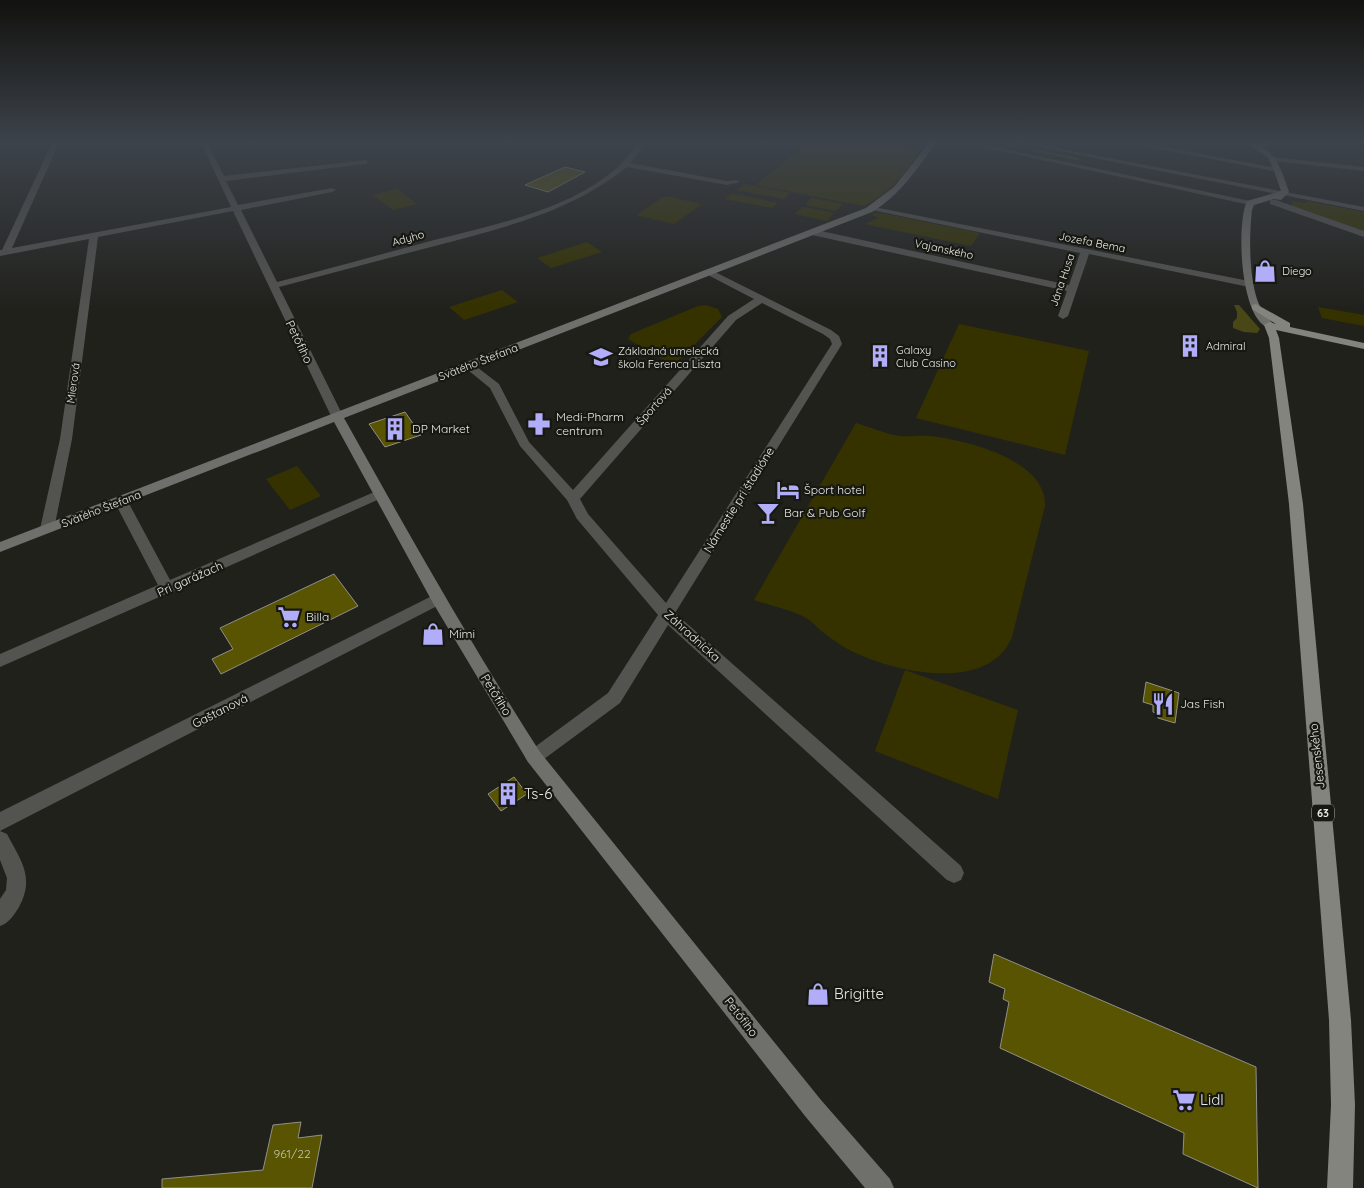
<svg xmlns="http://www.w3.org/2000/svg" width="1364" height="1188" font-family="Quicksand,sans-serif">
	<rect width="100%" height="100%" fill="#21211c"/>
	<!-- green -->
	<path fill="#353200" d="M807,143H894L893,145L920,150C906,173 889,193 864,206L756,185Z
		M744,184L790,193L784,199L737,190Z
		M397,189L417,204L393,210L373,195Z
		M731,194H735L778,203L772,208L725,199Z
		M665,196L702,204L674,224L636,215Z
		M811,198L843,204L836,211L805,205Z
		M1293,201L1306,203L1307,201L1364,212V231L1291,206Z
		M803,207H805L834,213L827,221L794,214Z
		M875,213L886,214L980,233L971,246L864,224L879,218L872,215Z
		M587,242L602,252L551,268L537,258Z
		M502,290L518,302L464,320L449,307Z
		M706,305L718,309L722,317L675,364H671L628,339L631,334L698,306Z
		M1318,307L1364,315V326L1322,318Z
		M959,324L1089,351L1065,455L916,418Z
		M856,423C870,427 885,434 900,436C909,437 920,435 930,436C966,440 1047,460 1045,506L1012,637C988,696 886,671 844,647C836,642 827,636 819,629C816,626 812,622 808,619C792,610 771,606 754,600Z
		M297,466L321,496L290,510L266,479Z
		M905,670L1018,710L998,799L875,751Z"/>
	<!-- forest -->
	<path fill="#4a4716" d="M1234,305H1239L1260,329L1257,333L1244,332L1233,328V322L1237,318V312Z"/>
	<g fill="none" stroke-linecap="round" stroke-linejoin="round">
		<!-- stream -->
		<path stroke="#504e1d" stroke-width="2.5" d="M1033,150L1078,159"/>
	</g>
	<!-- building -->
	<path fill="#585402" stroke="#909089" d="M565,167L585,172L548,192L525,185Z
		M405,412L421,435L385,447L369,424Z
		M334,574L358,606L221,674L212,659L233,649L220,628Z
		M1146,682L1179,693L1175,723L1158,718V714L1153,712V705L1143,702Z
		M514,777L527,794L501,811L488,794Z
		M994,954L1256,1067L1258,1188L1183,1154L1184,1133L1000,1048L1009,1002L1003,999L1005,989L989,982Z
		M301,1122L298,1138L322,1135L312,1188H162V1179L263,1170L273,1125Z"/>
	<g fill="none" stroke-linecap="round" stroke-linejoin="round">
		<!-- street -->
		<path fill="#535350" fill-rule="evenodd" d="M52,143H59L12,248L231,207L201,143H207L224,176L367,160V164H364L226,181L238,205L332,188L336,190L332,192L241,210L277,282C326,270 374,256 423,243C487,226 573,211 622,163C628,157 633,149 639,143H646L630,163L727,181L736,180L740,182L727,185L627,167C568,214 501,228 431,247C380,260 330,274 279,287L344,418L338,422L332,418L233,211L98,237L72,439L54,529L52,532H42L40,529L60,439L89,239L0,256V250H2Z
			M964,143H976L1250,201L1254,203L1250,205Z
			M1018,143H1031L1364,207V211Z
			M1129,143H1142L1278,168L1282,170L1278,172Z
			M1262,143H1268L1270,145L1257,149V145Z
			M1271,157L1364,167V171L1274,161L1270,159Z
			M1270,200H1276L1364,231V237L1270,204Z
			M869,206L1249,281L1254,284L1249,287L1089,254L1068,316L1063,319L1058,316L1067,291L812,235L808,232L812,229L1069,285L1080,253L872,210H869Z
			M709,269L831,330L839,336L842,344L675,613L961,866L964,873L961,880L954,883L947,880L668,625L620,703L540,762L534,765L528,762L525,757L528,752L608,693L658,615L577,519L567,500L520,446L490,388L463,366L469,363L473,364L499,384L529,442L573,490L728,316L754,299L706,274V270ZM762,303L823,334L830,339L832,344L666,603L588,514L580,499L736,320Z
			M379,490L386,494L384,497L175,590L173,593L166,594L0,667V654L158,585L114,501L116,498H126L170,580Z
			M438,593L443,595L446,599L443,603L0,831V812Z
			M0,831L7,834C21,861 35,877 19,907C14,915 9,923 0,926V899L6,890L7,878L0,860Z"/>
		<!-- secondary -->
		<path fill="#6f6f6b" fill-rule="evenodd" d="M929,143H936C917,169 900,195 872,212L344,418C407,531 470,643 540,752L821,1100L890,1179L894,1188H865L805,1116L528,762L433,603L334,422L0,552V542L866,208L894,187Z
			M1247,143C1274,143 1282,171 1289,192L1281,200L1274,199L1254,205L1252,210C1249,236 1249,274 1257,299C1260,309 1268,317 1274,325L1269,328C1240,320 1236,224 1247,201L1281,191L1273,168L1268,158Z"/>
		<!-- primary -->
		<path fill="#84847f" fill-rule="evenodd" d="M1256,304L1290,323V327L1364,343V349L1276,330L1279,338L1303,504L1351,1020L1355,1105L1353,1188H1327L1331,1105L1329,1020L1289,504L1269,338L1264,325L1269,322L1276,324L1252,309V305Z"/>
	</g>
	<!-- sky -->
	<linearGradient id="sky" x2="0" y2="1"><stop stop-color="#12120f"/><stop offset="0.46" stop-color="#3d434b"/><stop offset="1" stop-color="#3d434b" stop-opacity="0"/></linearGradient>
	<rect width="1364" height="309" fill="url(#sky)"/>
	<!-- icons -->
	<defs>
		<symbol id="shop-bare" viewBox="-9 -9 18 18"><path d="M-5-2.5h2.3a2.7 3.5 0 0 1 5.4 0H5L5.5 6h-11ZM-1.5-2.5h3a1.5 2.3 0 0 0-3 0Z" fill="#b2adf9" stroke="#181813" stroke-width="2.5" paint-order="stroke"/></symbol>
		<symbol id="building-bare" viewBox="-9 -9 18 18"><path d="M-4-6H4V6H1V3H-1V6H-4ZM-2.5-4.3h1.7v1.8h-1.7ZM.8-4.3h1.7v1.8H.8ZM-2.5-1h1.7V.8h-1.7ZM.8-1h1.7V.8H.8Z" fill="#b2adf9" stroke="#181813" stroke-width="2.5" paint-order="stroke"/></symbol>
		<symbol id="school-bare" viewBox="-9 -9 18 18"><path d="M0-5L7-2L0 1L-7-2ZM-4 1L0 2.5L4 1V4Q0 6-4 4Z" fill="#b2adf9" stroke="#181813" stroke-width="2.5" paint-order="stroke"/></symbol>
		<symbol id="pharmacy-bare" viewBox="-9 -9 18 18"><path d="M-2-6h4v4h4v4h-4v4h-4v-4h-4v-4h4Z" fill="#b2adf9" stroke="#181813" stroke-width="2.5" paint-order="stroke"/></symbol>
		<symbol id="hotel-bare" viewBox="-9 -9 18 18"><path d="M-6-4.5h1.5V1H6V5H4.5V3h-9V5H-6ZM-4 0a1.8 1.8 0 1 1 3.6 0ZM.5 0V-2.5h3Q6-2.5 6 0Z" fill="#b2adf9" stroke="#181813" stroke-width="2.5" paint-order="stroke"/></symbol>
		<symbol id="bar-bare" viewBox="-9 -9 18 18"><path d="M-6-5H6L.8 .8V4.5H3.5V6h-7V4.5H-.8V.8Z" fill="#b2adf9" stroke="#181813" stroke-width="2.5" paint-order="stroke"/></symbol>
		<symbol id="supermarket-bare" viewBox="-9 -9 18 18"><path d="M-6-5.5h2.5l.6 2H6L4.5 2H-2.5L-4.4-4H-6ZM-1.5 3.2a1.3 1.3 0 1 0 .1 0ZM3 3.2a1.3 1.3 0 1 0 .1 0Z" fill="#b2adf9" stroke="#181813" stroke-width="2.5" paint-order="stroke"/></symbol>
		<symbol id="restaurant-bare" viewBox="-9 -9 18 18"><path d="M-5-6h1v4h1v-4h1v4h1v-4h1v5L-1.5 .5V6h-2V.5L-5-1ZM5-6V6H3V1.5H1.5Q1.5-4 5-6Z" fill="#b2adf9" stroke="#181813" stroke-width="2.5" paint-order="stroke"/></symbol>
	</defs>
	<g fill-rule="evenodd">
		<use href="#shop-bare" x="1249" y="255" width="32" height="32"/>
		<use href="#building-bare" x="1174" y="330" width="32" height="32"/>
		<use href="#building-bare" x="864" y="340" width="32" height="32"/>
		<use href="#school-bare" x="585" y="341" width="32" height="32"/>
		<use href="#pharmacy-bare" x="523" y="408" width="32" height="32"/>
		<use href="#building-bare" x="379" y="413" width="32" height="32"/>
		<use href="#hotel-bare" x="772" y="474" width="32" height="32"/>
		<use href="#bar-bare" x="752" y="497" width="32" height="32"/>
		<use href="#supermarket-bare" x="273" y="601" width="32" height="32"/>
		<use href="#shop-bare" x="417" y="618" width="32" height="32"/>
		<use href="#restaurant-bare" x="1147" y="688" width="32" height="32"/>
		<use href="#building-bare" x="492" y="778" width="32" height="32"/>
		<use href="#shop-bare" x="802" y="978" width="32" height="32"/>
		<use href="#supermarket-bare" x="1168" y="1084" width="32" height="32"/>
	</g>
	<g text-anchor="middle" stroke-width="4.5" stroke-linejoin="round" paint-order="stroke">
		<!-- far-street labels -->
		<g font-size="11" fill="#e8e8e4" stroke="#181813">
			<text transform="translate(408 238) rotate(-15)" y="4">Adyho</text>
			<text transform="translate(1092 242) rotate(11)" y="4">Jozefa Bema</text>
			<text transform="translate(944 249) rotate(12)" y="4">Vajanského</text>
			<text transform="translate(1062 280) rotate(-71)" y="4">Jána Husa</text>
			<text transform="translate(478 362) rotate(-21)" y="4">Svätého Štefana</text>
			<text transform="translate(73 383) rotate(-82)" y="4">Mierová</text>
			<text transform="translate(654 406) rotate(-48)" y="4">Športová</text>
			<text transform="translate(101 509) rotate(-21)" y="4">Svätého Štefana</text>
		</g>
		<!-- far-poi labels -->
		<g font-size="11" fill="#e8e8e4" stroke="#181813" text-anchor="start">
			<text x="1282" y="275">Diego</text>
			<text x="1206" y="350">Admiral</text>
			<text x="896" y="354">Galaxy<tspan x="896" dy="13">Club Casino</tspan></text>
			<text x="618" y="355">Základná umelecká<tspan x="618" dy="13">škola Ferenca Liszta</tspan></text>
		</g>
		<!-- shield labels -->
		<rect fill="#181813" stroke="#aaaaa5" stroke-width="1" x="1312" y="804.5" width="22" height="17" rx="4"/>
		<g font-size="11" font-weight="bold" fill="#e8e8e4">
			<text x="1323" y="817">63</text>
		</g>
		<!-- street labels -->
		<g font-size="12" fill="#e8e8e4" stroke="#181813">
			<text transform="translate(299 342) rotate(64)" y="4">Petőfiho</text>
			<text transform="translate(739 500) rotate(-58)" y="4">Námestie pri štadióne</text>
			<text transform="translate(190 579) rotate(-24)" y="4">Pri garážach</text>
			<text transform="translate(692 636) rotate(42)" y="4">Záhradnícka</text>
			<text transform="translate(496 695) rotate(58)" y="4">Petőfiho</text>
			<text transform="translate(220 711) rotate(-27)" y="4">Gaštanová</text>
			<text transform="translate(1317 756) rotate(-96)" y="4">Jesenského</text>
			<text transform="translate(741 1017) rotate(52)" y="4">Petőfiho</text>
		</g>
		<!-- poi labels -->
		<g font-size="12" fill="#e8e8e4" stroke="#181813" text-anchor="start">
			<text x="556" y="421">Medi-Pharm<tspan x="556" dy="14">centrum</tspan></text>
			<text x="412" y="433">DP Market</text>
			<text x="804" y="494">Šport hotel</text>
			<text x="784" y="517">Bar &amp; Pub Golf</text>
			<text x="306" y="621">Billa</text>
			<text x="449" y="638">Mimi</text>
			<text x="1180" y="708">Jas Fish</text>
		</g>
		<!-- near-number labels -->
		<g font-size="12" fill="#c4c3ac">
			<text x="292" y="1158">961/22</text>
		</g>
		<!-- near-poi labels -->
		<g font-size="15" fill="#e8e8e4" stroke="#181813" text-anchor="start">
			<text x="524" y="799">Ts-6</text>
			<text x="834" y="999">Brigitte</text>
			<text x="1200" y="1105">Lidl</text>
		</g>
	</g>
</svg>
